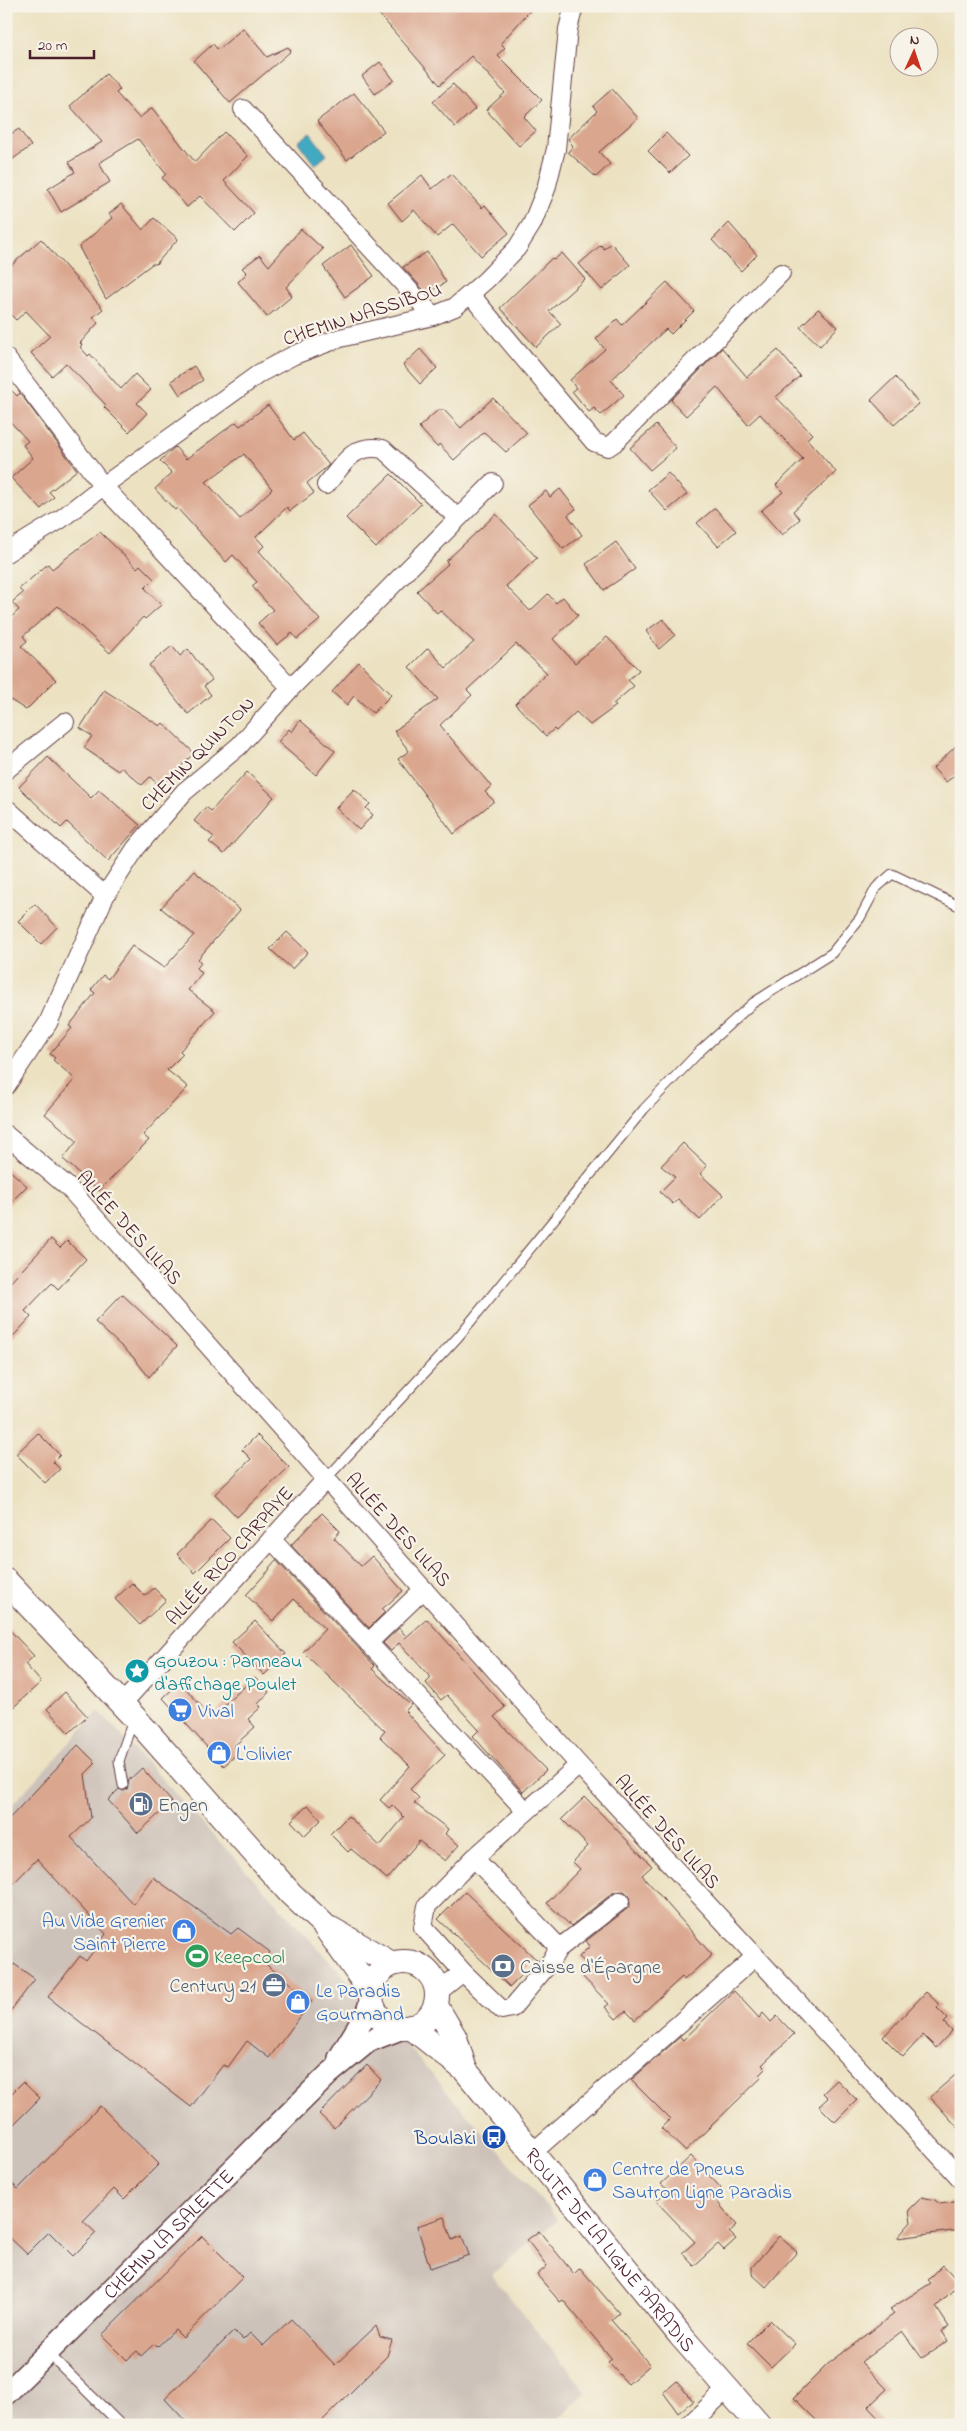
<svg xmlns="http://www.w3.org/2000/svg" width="967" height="2431" font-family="'Indie Flower',sans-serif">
	<rect width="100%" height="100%" fill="#f7f3e8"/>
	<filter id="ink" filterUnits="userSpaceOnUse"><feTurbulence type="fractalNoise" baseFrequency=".02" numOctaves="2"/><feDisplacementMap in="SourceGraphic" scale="10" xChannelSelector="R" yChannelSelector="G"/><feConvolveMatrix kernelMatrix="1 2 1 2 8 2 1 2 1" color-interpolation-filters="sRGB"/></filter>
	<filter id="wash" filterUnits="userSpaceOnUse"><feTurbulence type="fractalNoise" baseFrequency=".0096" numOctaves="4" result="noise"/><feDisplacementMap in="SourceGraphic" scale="20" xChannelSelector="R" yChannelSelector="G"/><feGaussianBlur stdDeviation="1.12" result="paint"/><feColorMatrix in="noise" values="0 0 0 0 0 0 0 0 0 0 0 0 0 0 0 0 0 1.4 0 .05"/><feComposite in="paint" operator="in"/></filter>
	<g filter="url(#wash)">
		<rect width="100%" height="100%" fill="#ece2c2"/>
		<!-- industrial -->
		<path fill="#cdc2b9" d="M99,1711L395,2032L558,2219L492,2275L586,2392L552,2425H6V1811Z"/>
		<!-- water -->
		<path fill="#43a9c3" stroke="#466477" d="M310,133L327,155L315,165L298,142Z"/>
		<g id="blocks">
			<!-- building -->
			<path fill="#daa68e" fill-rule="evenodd" d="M372,6H534L501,43L505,48L497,55L542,100L524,117L536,131L519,146L486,110L505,93L471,56L440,85Z
				M243,28L267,57L288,47L291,51L230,103L194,61L213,44L218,50Z
				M380,62L394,80L375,94L362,76Z
				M106,74L120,89L116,93L139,118L152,108L195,162L224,132L248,156L224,181L254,213L235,232L200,196L187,207L162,178L166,174L138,139L99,163L110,182L61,212L48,189L75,172L69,162L102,142L70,106Z
				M453,84L475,109L455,127L433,102Z
				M612,89L638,118L599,152L610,164L596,177L568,152L573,146L568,139L597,111L593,106Z
				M354,93L384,131L347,160L317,121Z
				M19,129L31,146L6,164V137Z
				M666,133L688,156L670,173L648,151Z
				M451,174L482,208L485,205L509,233L481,256L453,224L437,237L414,210L402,221L388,203L422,175L432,189Z
				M121,204L143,230L154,218L178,239L156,264H152L106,299L79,247L112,218L109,214Z
				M729,223L757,255L741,271L712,240Z
				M301,229L323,249L286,287L292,296L267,317L238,282L247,273L242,268L260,255L269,266Z
				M41,239L103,309L93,317L98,323L80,343L82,345L80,347L88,356L90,354L121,389L135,374L151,390L137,403L147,413L129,432L104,407L106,405L66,363L52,376L31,353L50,336L26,311L16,320L6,310V270Z
				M611,243L630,265L602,290L579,264L601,245L604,249Z
				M351,245L374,276L345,297L323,266Z
				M427,252L446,282L427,294L403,267Z
				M562,253L585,279L549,311L561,324L536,347L500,308L552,258L554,260Z
				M667,282L694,311L671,334L666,329L611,380L624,395L601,415L594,408L589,412L572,391L576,388L570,380L605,349L596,339L617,319L622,325Z
				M818,309L838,327L820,346L800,327Z
				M722,348L747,377L778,350L800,376L776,397L812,434L807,439L836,472L793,511L800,519L782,535L761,511L783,492L776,485L803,459L760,414L748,425L717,387L686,416L671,400Z
				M420,349L437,368L420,384L403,365Z
				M194,366L203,380L180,395L171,381Z
				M895,377L919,403L894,425L871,400Z
				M6,385L17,396L20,393L77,470L49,492L54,497L41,509L11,478L33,458L23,445L28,441L6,417Z
				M493,398L527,433L506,452L484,432L454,460L439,444L437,447L419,427L438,410H444L461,428Z
				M268,405L294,440L303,433L329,465L307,483L314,493L290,511L287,507L256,537L264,546L259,551L320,620L297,639L292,633L277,645L258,623L273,610L252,586L257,582L233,555L226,562L177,508L175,510L155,489L172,473L160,461L175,447L186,459L236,422L240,426ZM244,454L272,489L240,519L206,482Z
				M656,425L676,448L650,470L630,448Z
				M668,473L687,494L667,511L648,490Z
				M391,474L421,504L376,548L346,518Z
				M560,489L576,509L568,515L582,535L563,549L528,505L546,491L550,497Z
				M715,508L736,531L718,546L697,523Z
				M496,514L537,558L506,586L530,611L548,594L556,603L563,597L578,615L553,639L575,663L607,637L639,670L628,680L634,686L613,704L616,706L590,725L576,712L556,731L554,729L546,736L515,704L547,673L516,644L467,690L472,695L440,725L491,786L485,792L494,801L454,834L398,759L409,751L394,731L438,699L409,667L428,648L446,668L474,642L440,610L437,613L417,591L448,564L446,561Z
				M100,532L137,568L140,565L154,579L145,588L161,605L145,619L143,617L110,653L58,606L23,636L27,641L21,646L56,680L26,710L6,697V617L8,620L19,610L12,602L23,593L19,589L48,564L52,569Z
				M616,542L635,569L604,590L586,564Z
				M663,619L675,635L659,649L646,631Z
				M172,646L180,656L188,649L212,680L204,686L211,695L188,714L149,665Z
				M359,662L391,695L373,713L354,696L347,705L332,692Z
				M104,690L160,726L163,723L194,753L161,787L150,777L142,785L121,767L118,771L84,748L92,736L80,728Z
				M300,720L335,751L316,775L278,742L289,729L292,732Z
				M961,741V771L946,782L933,768Z
				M48,757L91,798L99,790L140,825L108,861L67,822L61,828L19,787Z
				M247,772L274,797L224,854L209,842L214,837L194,821L206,807L211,811Z
				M354,789L370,804L366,808L373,815L359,830L336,808Z
				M194,871L240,910L198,959L201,963L197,968L202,973L188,990L215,1011L180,1051L183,1054L167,1070L188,1087L143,1135L149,1140L99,1191L63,1159L77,1141L45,1114L75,1079L53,1060L55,1058L50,1054L72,1028L69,1026L95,993L91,990L103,975L108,979L132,946L164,968L194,935L161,908Z
				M35,904L57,927L41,944L18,921Z
				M287,932L308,952L292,969L270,949Z
				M683,1143L707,1166L700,1174L723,1195L700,1220L678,1199L673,1204L660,1192L675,1177L661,1166Z
				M6,1167L27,1186L6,1207Z
				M51,1239L60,1248L67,1241L86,1259L58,1289L52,1283L25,1311L31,1317L6,1344V1287Z
				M122,1294L177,1346L149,1377L133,1357L95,1322Z
				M38,1433L60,1455L53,1462L60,1469L45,1483L16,1454Z
				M257,1435L289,1467L237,1517L215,1494L251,1459L242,1450Z
				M322,1513L340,1531L334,1538L361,1566L372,1556L403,1591L382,1609L385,1612L369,1628L291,1545Z
				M212,1520L230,1538L195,1573L177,1554Z
				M276,1560L375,1666L372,1669L411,1705L405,1711L445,1755L410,1789L419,1798L414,1803L448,1829L445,1834L459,1845L445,1861L419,1841L387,1879L351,1849L348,1852L330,1834L348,1816L380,1846L404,1817L392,1805L389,1808L380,1800L410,1766L380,1737L385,1731L303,1652L325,1629L294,1599L273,1621L246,1595L270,1569L269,1568Z
				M132,1583L145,1596L154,1588L166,1600L140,1625L115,1599Z
				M427,1619L505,1707L494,1717L546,1770L523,1792L473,1736L479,1730L447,1695L441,1700L426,1683L431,1678L399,1643L391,1651L383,1643L399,1628L406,1636L404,1639Z
				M255,1621L286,1654L264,1675L232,1642Z
				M6,1626L34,1656L25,1664L41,1682L6,1714Z
				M255,1677L269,1692L258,1704L261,1707L248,1719L255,1727L233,1747L238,1753L224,1766L163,1698L180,1682L211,1717Z
				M65,1692L87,1716L69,1733L47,1709Z
				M78,1745L96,1763L85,1774L91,1818L71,1837L133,1904L153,1877L231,1934L238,1928L270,1952L263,1962L312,2001L269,2058L247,2041L228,2067L223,2065L191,2107L48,1997L80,1956L86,1961L106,1934L37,1859L6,1891V1822Z
				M142,1768L172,1802L138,1833L108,1800L119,1789L124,1791L127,1789L129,1780Z
				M585,1797L652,1866L642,1875L712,1955L684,1980L682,1977L635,2020L626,2011L616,2019L605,2007L609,2004L581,1975L590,1967L579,1957L590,1946L586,1941L627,1909L630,1905L629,1895L624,1891L614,1892L571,1926L547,1903L580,1869L573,1862L588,1846L562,1819Z
				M308,1805L321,1820L305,1836L291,1821Z
				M465,1892L537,1960L510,1987L438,1919Z
				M14,1964L35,1979L6,2017V1974Z
				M734,1991L759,2018L763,2013L771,2022L777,2016L794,2034L762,2065L766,2069L759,2076L761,2078L685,2151L661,2128L670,2119L631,2080L680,2037L683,2040Z
				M926,1992L940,2005L937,2008L948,2019L944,2023L952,2031L936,2048L923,2035L903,2057L883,2037Z
				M367,2065L381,2080L334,2128L319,2114Z
				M961,2070V2131L930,2097Z
				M837,2080L857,2100L835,2122L819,2106L828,2098L823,2093Z
				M23,2082L40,2098L6,2132V2099Z
				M100,2106L159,2164L124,2199L114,2189L83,2221L96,2233L73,2256L49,2232L27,2254L6,2234V2178L18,2189Z
				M691,2156L721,2188L713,2197L737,2225L729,2232L736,2239L724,2250L718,2244L694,2266L682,2253L695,2242L656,2201L668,2190L661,2184Z
				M922,2197L935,2200L940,2204L961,2201V2230L897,2238L911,2222L909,2210Z
				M444,2217L452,2240L462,2236L469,2255L430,2268L417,2226Z
				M539,2231L574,2274L580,2268L619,2313L611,2320L650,2365L628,2384L608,2362L612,2359L563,2300L560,2302L537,2275L547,2266L527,2240Z
				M202,2236L243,2277L183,2338L175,2330L157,2347L154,2344L141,2356L137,2351L127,2360L102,2335Z
				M779,2236L797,2252L766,2287L752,2274V2267Z
				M943,2265L960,2283L936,2307L949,2327L942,2331L948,2341L922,2358L902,2331L861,2362L887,2389L868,2407L885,2425H821L794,2398L828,2364L894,2314L890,2309L931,2283L928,2280Z
				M291,2319L335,2365L376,2326L380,2337L392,2340L387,2356L318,2425H189L165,2399L234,2331L243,2340L250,2333L263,2346Z
				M770,2320L795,2344L771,2367L747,2343Z
				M676,2381L693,2401L678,2413L663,2392Z"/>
		</g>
	</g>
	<g filter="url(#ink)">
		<use href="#blocks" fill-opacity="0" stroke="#623c42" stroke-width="1"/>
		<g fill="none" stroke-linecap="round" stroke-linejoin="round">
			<defs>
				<path id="service" d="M326,1479L458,1337L644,1109L701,1050L753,1003L832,953L860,918L876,888L892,874L961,907
					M123,1785L119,1761L133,1720
					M48,2353L121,2425"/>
				<path id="minor" d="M243,109L433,316
					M470,294L594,442L608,447L614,443L781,273
					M6,358L103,486L291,688
					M326,485C344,464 352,443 383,449L458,518
					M6,553L61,519L103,486L260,373L294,355L340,338L433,316L455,307L486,280L517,248L532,224L546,189L556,149L568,29L574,6
					M6,770L65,722
					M6,808L105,896
					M6,1086L48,1023L105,896L136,848L184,792L239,746L291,688L493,483
					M6,1135L68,1187L579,1765L961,2179
					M271,1539L526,1811
					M368,1643L424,1589
					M122,1704L326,1479
					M558,1949L620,1901
					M463,1972L502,2010L512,2008L551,1961L558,1949L554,1942L474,1858
					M438,1992L463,1972L423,1927L427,1906L474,1858L579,1765
					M532,2153L755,1957
					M689,2425L728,2388"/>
				<g id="tertiary">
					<path d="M339,2058L366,2014L371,2000"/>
					<path id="s1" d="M6,2394L329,2074L369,2041L403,2028"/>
				</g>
				<g id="secondary">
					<path d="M6,1581L134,1717L291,1894L323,1924L371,1992"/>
					<path d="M331,1929L392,1964"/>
					<circle cx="404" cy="1995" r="33"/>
					<path d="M436,2006L455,2038L465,2070"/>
					<path id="s2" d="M411,2027L465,2070L680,2335L759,2425"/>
				</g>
			</defs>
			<!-- service casing -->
			<use href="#service" stroke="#623c42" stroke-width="11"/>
			<!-- minor casing -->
			<use href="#minor" stroke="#623c42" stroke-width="20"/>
			<!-- tertiary casing -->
			<use href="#tertiary" stroke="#623c42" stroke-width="24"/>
			<!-- secondary casing -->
			<use href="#secondary" stroke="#623c42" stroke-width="26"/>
			<!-- service -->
			<use href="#service" stroke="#fff" stroke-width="9"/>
			<!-- minor -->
			<use href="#minor" stroke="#fff" stroke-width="18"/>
			<!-- tertiary -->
			<use href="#tertiary" stroke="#fff" stroke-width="21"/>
			<!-- secondary -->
			<use href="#secondary" stroke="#fff" stroke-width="24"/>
		</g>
	</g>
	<!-- icons -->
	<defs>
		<symbol id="sight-disc" viewBox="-11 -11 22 22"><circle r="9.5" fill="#0f9aa8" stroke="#f7f3e8"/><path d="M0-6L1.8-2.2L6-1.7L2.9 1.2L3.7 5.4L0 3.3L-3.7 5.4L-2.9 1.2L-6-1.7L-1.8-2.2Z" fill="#fff"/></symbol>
		<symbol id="supermarket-disc" viewBox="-11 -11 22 22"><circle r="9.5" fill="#3f7fe0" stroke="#f7f3e8"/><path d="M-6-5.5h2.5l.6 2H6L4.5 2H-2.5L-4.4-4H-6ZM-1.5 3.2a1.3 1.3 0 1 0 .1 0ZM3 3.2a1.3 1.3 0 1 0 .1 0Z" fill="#fff"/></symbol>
		<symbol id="shop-disc" viewBox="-11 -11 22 22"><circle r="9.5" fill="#3f7fe0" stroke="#f7f3e8"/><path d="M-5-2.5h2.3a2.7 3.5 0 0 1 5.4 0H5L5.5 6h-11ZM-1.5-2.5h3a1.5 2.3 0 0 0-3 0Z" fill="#fff"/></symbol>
		<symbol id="fuel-disc" viewBox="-11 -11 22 22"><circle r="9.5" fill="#5c6f8a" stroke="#f7f3e8"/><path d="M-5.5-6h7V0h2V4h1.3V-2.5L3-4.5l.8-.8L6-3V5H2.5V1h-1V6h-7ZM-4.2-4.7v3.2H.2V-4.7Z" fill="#fff"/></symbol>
		<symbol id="stadium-disc" viewBox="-11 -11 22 22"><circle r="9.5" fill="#2e9e5b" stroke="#f7f3e8"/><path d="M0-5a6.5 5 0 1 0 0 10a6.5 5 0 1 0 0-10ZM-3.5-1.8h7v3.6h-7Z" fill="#fff"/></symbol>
		<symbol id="bank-disc" viewBox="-11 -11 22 22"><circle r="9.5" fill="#5c6f8a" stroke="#f7f3e8"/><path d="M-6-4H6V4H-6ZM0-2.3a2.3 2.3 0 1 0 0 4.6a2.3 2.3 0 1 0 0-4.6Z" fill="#fff"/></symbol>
		<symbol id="office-disc" viewBox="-11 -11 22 22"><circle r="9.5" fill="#5c6f8a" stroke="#f7f3e8"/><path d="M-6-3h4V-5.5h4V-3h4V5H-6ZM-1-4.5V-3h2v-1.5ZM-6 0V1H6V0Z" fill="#fff"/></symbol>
		<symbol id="bus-disc" viewBox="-11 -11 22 22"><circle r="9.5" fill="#1a4fb4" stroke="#f7f3e8"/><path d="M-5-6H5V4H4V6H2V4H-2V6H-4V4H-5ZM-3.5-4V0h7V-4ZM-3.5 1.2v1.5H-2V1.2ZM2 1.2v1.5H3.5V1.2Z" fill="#fff"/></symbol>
	</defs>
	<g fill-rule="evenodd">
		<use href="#sight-disc" x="123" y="1657" width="28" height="28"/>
		<use href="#supermarket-disc" x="166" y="1696" width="28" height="28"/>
		<use href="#shop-disc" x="205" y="1739" width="28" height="28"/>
		<use href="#fuel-disc" x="127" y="1790" width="28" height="28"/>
		<use href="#shop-disc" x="170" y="1917" width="28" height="28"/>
		<use href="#stadium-disc" x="183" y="1942" width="28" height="28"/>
		<use href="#bank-disc" x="489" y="1952" width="28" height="28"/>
		<use href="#office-disc" x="260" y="1971" width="28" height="28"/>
		<use href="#shop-disc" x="284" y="1988" width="28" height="28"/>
		<use href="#bus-disc" x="480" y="2123" width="28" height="28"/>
		<use href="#shop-disc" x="581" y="2166" width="28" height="28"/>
	</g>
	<g text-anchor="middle" stroke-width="4.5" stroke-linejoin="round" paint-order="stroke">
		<!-- street labels -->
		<g font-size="20" fill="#4a1f2b" stroke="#f7f3e8">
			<text transform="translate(362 313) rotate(-18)" y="7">CHEMIN NASSIBOU</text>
			<text transform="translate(197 753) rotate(-45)" y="7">CHEMIN QUINTON</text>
			<text transform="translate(130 1227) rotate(48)" y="7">ALLÉE DES LILAS</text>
			<text transform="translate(399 1529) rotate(48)" y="7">ALLÉE DES LILAS</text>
			<text transform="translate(229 1555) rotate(-48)" y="7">ALLÉE RICO CARPAYE</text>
			<text transform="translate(668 1831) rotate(48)" y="7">ALLÉE DES LILAS</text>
			<text dy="7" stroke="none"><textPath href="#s1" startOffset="228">CHEMIN LA SALETTE</textPath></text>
			<text dy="7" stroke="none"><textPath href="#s2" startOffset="300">ROUTE DE LA LIGNE PARADIS</textPath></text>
		</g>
		<!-- culture labels -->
		<g font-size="20" fill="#0d838f" stroke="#f7f3e8" text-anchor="start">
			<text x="154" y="1667">Gouzou : Panneau<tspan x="154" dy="23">d'affichage Poulet</tspan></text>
		</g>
		<!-- shop labels -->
		<g font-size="20" fill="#366cbe" stroke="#f7f3e8" text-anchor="start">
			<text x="198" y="1717">Vival</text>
			<text x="236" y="1760">L'Olivier</text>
			<text x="166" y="1927" text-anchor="end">Au Vide Grenier<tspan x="166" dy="23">Saint Pierre</tspan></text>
			<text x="316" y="1997">Le Paradis<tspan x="316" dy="23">Gourmand</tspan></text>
			<text x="612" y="2175">Centre de Pneus<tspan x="612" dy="23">Sautron Ligne Paradis</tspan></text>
		</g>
		<!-- service labels -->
		<g font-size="20" fill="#4e5e75" stroke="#f7f3e8" text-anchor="start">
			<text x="158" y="1811">Engen</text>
			<text x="520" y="1973">Caisse d'Épargne</text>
			<text x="256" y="1992" text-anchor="end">Century 21</text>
		</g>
		<!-- leisure labels -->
		<g font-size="20" fill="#27864d" stroke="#f7f3e8" text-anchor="start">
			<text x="214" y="1963">Keepcool</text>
		</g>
		<!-- transit labels -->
		<g font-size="20" fill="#164399" stroke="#f7f3e8" text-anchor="end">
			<text x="476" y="2144">Boulaki</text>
		</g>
	</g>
	<!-- margin -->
	<rect width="967" height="2431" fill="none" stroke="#f7f3e8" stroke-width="25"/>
	<!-- north arrow -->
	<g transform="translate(914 52) rotate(3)"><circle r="24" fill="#f7f3e8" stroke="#b29e9c"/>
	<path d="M0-4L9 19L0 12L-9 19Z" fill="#c8321e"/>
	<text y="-8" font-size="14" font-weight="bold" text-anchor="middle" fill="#4a1f2b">N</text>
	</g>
	<!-- scale -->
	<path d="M30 50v8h64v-8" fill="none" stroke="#4a1f2b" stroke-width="2.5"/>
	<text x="38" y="50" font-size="15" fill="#4a1f2b" stroke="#f7f3e8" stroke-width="4" paint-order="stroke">20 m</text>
</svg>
